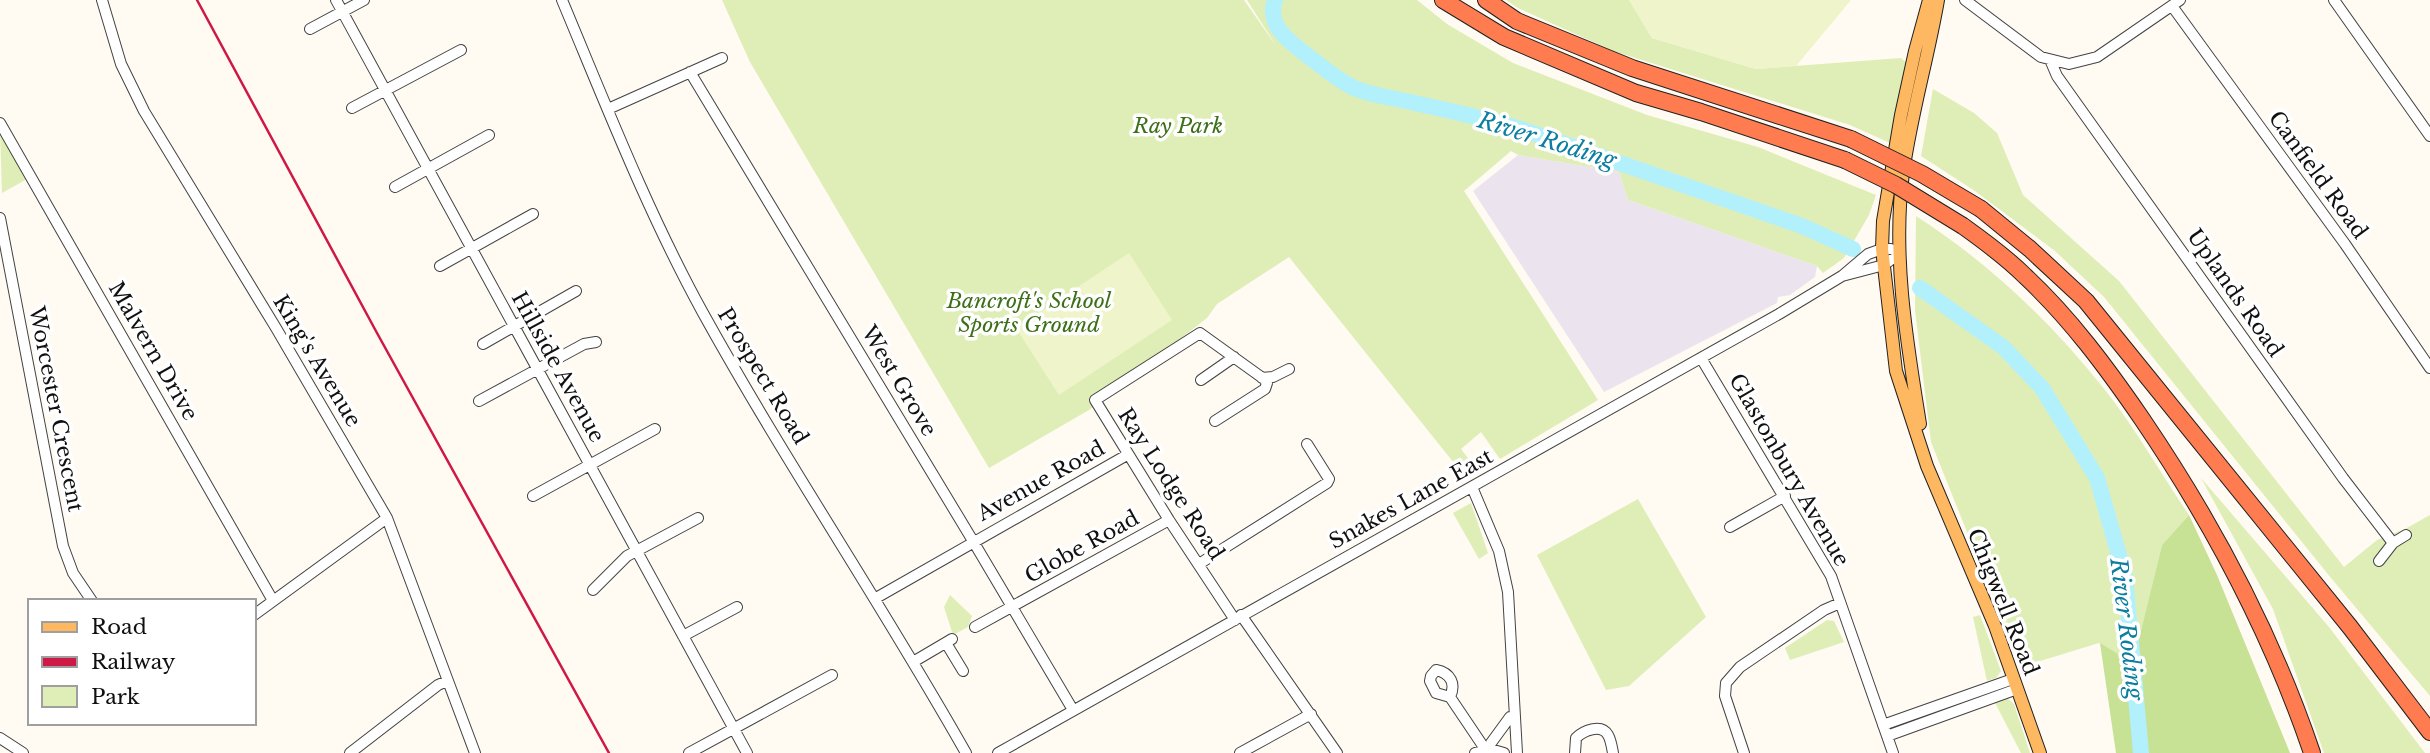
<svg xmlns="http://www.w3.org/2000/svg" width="2430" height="753" font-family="'Libre Baskerville',serif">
	<rect width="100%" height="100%" fill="#fffaf2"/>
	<!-- industrial -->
	<path fill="#ebe4ef" d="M1518,155L1619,172L1628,200L1817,266L1815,277L1790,295L1778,297L1777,303L1604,392L1473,191Z"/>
	<!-- green -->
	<path fill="#dfeeb7" d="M722,0H1244L1277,47L1247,0H1417L1447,24L1513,63L1647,115L1758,147L1876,195L1869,215L1844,258L1823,273L1817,266L1628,200L1619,172L1518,155L1511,151L1464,191L1598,400L1500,459L1481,432L1461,449L1478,471L1466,478L1289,257L1217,304L1207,318L1089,410L989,468L750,62Z
		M1506,0H1629L1652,38L1756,69L1901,58L1907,63L1890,143L1850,125L1613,51L1518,8Z
		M1933,89L1974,113L1997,133L2023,195L2119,281L2344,567L2377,540L2405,529L2430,515V696L2331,578L2104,297L2055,251L1975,191L1921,156Z
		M0,130L27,179L2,193Z
		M1916,216C1989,263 2051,322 2105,390C2136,429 2161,474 2189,515L2162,545L2133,663L2099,643L2021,667L1931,442L1915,310Z
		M2201,478L2329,627L2425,753H2324L2273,609Z
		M1638,499L1706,617L1629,686L1606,690L1537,555Z
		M1471,503L1488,553L1479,559L1453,513Z
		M950,595L972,616L968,627L953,635L944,607Z
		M1980,615L2001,671L1996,678L1987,681L1973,617Z
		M1827,620L1834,621L1844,642L1790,660L1785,648Z
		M2007,698L2014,704L2030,753H2021L1994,701Z"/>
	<!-- forest -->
	<path fill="#c7e195" d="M2189,515L2217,575L2290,753H2116L2100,643L2133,663L2162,545Z"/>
	<!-- pitch -->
	<path fill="#eff4ca" d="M1629,0H1851L1796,66L1756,69L1652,38Z
		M1129,253L1172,320L1059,395L1016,328Z"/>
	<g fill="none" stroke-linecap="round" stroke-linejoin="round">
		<!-- river -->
		<path stroke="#b2f0fc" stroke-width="16" d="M1275,0C1267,22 1284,37 1299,49C1316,62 1333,77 1352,87C1371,96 1390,97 1410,102C1447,110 1484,118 1521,129L1802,226L1853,249
			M1920,288L2003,347L2042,388L2097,478L2125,576L2141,753"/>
		<defs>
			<path id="minor" d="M102,0L121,64L144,111L276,328L387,518L475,753
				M336,0L747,753
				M562,0C606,105 648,213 703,313C786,463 882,604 966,753
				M1965,0L2041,57L2069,64L2097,57L2180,0
				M2334,0L2430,136
				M2172,6L2345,244L2430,368
				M310,29L364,0
				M2051,62L2057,76L2343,478L2393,543
				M690,72L973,541L1073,710
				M352,108L461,50
				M608,109L722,58
				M0,123L272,599
				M395,187L489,135
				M0,218L63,546L73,573L92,601
				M440,266L533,214
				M483,344L576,291
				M1701,358L1831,576L1893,753
				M1262,378L1273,377L1289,369
				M1201,380L1234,357
				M479,401L584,344L596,342
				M1215,421L1265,389L1267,383L1264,379L1200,333L1095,400L1169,520L1235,620
				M1472,487L1499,551L1508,592L1517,753
				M533,496L655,429
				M1730,527L1785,496
				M2379,561L2393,543L2406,535
				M1199,564L1327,483L1329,479L1307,444
				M593,590L627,556L698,518
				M876,598L1127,455
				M254,615L387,518
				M1241,615L1337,753
				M975,627L1169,520
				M683,636L737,607
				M946,643L963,671
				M913,662L952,639
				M1436,670C1451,673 1456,684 1450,697L1436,693L1430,681L1431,676Z
				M1450,697L1485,749
				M1883,725L2013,679
				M1887,736L2017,689
				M0,738L23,753
				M1490,749L1504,753
				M350,753L438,685L447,681
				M689,753L832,675
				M998,753L1779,314L1842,276L1868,254L1882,249H1891L1900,253L1884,265L1842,276
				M1240,753L1311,714
				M1475,753L1490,749L1491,743L1510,717H1514
				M1575,753L1576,738C1583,731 1601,723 1608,735C1611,740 1612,748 1613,753
				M1744,753L1725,696L1726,683L1740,667L1824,610L1840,603"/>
			<path id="major" d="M1929,0L1915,51L1901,115L1883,221L1882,249L1896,371L1927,466L1995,626L2040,753
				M1920,424C1907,343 1892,256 1903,173C1911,115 1928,58 1938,0"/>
			<path id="highway" d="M1443,0L1504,37L1636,93L1701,112L1845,160
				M1486,0L1517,21L1632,68L1851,139
				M1981,209L2030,249L2086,301L2350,627L2430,732
				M1963,226C1984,241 2006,257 2025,276C2070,318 2107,368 2142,419C2212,522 2272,635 2312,753"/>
		</defs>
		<!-- minor casing -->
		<use href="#minor" stroke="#434343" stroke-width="12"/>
		<!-- major casing -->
		<use href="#major" stroke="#212121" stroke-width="14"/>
		<!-- highway casing -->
		<use href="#highway" stroke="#212121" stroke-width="18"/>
		<!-- minor -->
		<use href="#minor" stroke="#fff" stroke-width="10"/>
		<!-- major -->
		<use href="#major" stroke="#ffb862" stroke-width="12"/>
		<!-- highway -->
		<use href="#highway" stroke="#ff7c50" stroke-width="16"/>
		<!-- rail -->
		<path stroke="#ce1947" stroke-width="2.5" d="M197,0L377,333L609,753"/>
		<defs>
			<path id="highway-bridge" d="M1851,139L1922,174L1981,209
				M1845,160L1896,185L1963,226"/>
		</defs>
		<!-- highway-bridge casing -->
		<use href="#highway-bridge" stroke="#212121" stroke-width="18" stroke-linecap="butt"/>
		<!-- highway-bridge -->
		<use href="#highway-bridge" stroke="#ff7c50" stroke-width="16"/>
	</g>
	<g text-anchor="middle" stroke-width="7" stroke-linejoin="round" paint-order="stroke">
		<!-- park labels -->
		<g font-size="21" font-style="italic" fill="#3c6f18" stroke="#fff">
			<text x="1178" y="133">Ray Park</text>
			<text x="1029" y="308">Bancroft's School<tspan x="1029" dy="24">Sports Ground</tspan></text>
		</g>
		<!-- street labels -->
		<g font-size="21" fill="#101010" stroke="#fff">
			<text transform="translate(2318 175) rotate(54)" y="7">Canfield Road</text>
			<text transform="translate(2235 293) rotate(55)" y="7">Uplands Road</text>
			<text transform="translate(153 351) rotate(60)" y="7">Malvern Drive</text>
			<text transform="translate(317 361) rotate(59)" y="7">King's Avenue</text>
			<text transform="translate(558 367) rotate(61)" y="7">Hillside Avenue</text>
			<text transform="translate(763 376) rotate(59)" y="7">Prospect Road</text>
			<text transform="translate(899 381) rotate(59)" y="7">West Grove</text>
			<text transform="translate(56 409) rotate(79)" y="7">Worcester Crescent</text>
			<text transform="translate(1789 470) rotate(60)" y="7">Glastonbury Avenue</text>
			<text transform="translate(1041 481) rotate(-29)" y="7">Avenue Road</text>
			<text transform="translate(1171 484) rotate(57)" y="7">Ray Lodge Road</text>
			<text transform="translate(1411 499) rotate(-29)" y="7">Snakes Lane East</text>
			<text transform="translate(1082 547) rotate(-29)" y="7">Globe Road</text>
			<text transform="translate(2003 602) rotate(68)" y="7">Chigwell Road</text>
		</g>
		<!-- water labels -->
		<g font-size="23" font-style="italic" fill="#0c7e9f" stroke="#fff">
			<text transform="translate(1547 140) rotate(17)" y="8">River Roding</text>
			<text transform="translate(2127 629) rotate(83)" y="8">River Roding</text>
		</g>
	</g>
	<!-- legend -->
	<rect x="28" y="599" width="228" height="126" fill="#ffffff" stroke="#9f9f9f" stroke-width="2"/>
	<rect x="42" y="622" width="35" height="10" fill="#ffb862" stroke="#9f9f9f" stroke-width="2"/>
	<text x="91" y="634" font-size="21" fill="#101010">Road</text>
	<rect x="42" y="657" width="35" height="10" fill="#ce1947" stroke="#9f9f9f" stroke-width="2"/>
	<text x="91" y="669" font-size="21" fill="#101010">Railway</text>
	<rect x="42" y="686" width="35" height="21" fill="#dfeeb7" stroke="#9f9f9f" stroke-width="2"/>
	<text x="91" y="704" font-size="21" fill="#101010">Park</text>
</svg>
